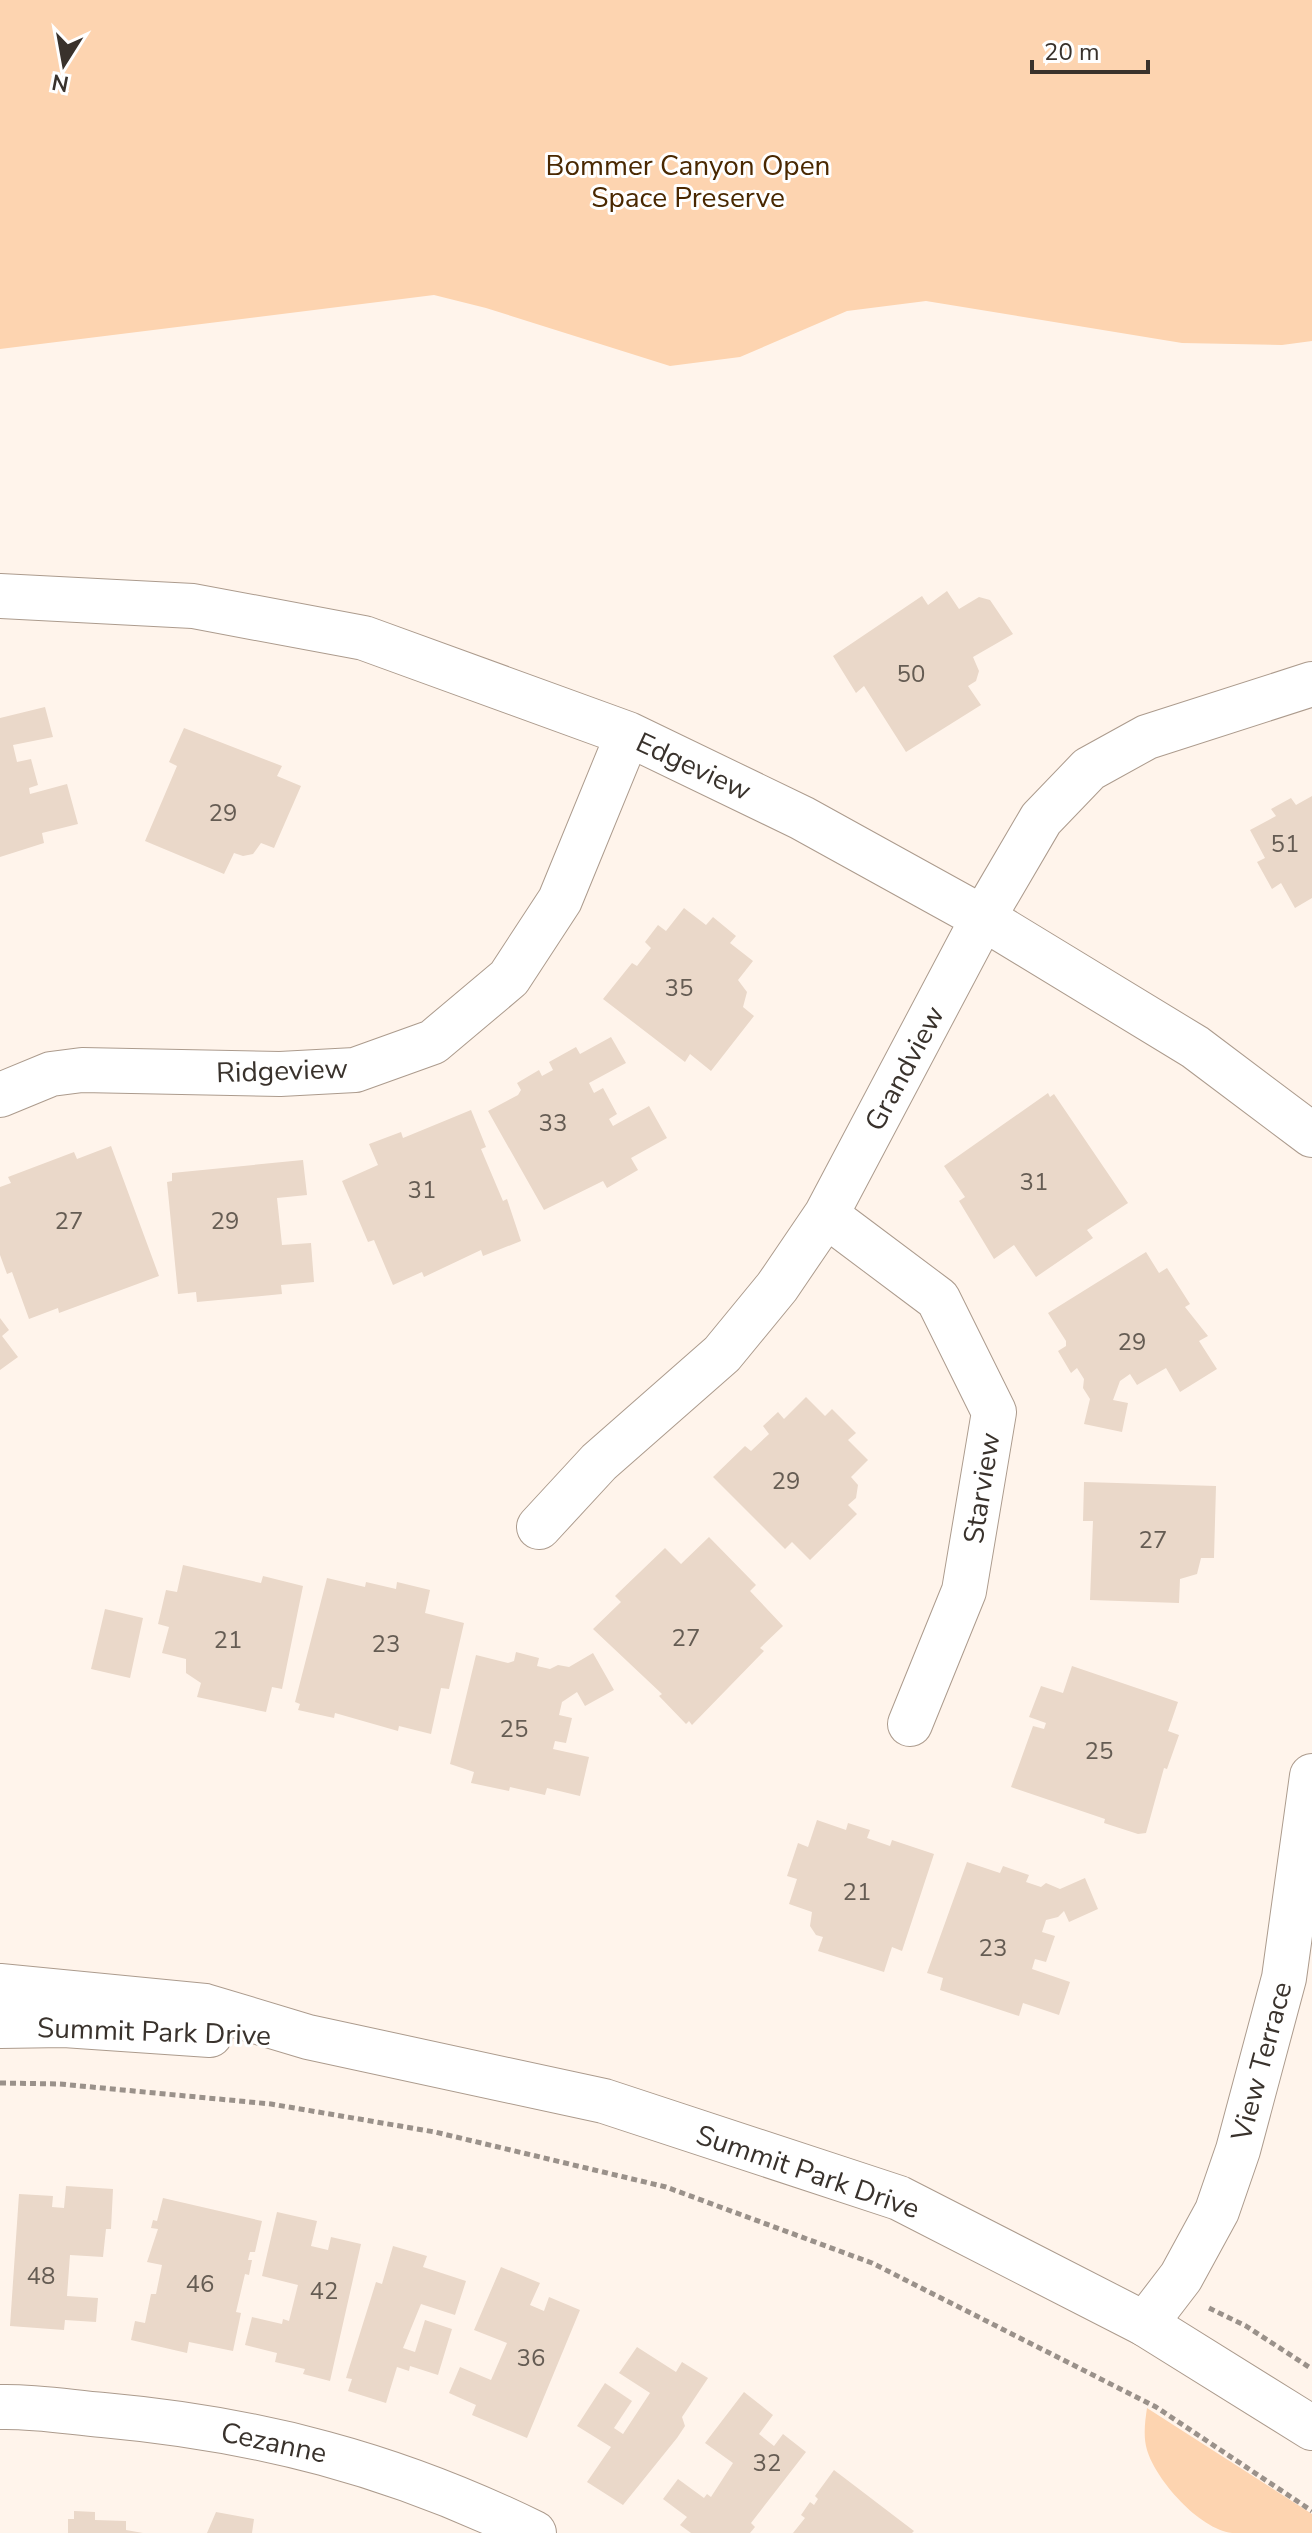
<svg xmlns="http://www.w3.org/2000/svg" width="1312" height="2533" font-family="'Nunito Sans',sans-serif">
	<rect width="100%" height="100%" fill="#fff4eb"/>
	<!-- green -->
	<path fill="#fdd4b0" d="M0,0H1312V341L1282,345L1182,343L926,301L847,311L740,357L670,366L486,308L434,295L0,349Z
		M1147,2408L1312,2514V2533C1286,2533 1258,2533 1232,2533C1199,2529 1156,2480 1147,2450C1143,2436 1145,2422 1147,2408Z"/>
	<!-- building -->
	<path fill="#ead8c9" d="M947,591L959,609L979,597L990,600L1013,634L973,657L979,671L976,681L968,686L981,705L906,752L864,686L856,693L833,656L922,596L928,605Z
		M45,707L53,737L13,745L17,762L31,759L38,785L29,788L30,794L67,784L78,824L42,833L44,843L0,857V718Z
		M184,728L282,766L277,776L301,786L274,848L261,843L253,854L243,856L234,853L224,874L145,841L177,766L169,762Z
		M1312,796V898L1295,908L1281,883L1272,889L1257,862L1265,858L1250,830L1276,816L1271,809L1291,798L1296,805Z
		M684,908L706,925L713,917L736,936L730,943L753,961L738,980L747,992L743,1007L754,1016L711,1071L690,1054L685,1062L603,999L632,963L637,966L651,948L645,942L658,925L666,931Z
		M611,1037L626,1063L589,1083L594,1093L603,1088L617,1114L609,1119L613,1126L649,1106L667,1138L631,1158L638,1170L607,1188L603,1181L544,1210L488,1111L518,1095L521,1090L517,1083L539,1070L542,1076L553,1070L549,1062L576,1047L580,1054Z
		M1048,1093L1050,1097L1054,1094L1128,1203L1087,1230L1093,1238L1036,1277L1014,1245L994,1259L959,1201L965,1197L944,1166Z
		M471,1110L486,1147L481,1149L503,1201L507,1199L521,1241L483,1256L481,1250L424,1277L422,1272L393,1285L374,1240L368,1242L342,1181L378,1165L369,1144L401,1132L403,1138Z
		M111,1146L159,1276L59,1313L58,1308L29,1319L12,1272L7,1274L0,1255V1187L11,1183L8,1177L74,1152L77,1159Z
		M303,1160L307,1195L277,1198L282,1245L311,1243L314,1282L281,1285L282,1294L197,1302L196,1292L178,1294L167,1182L172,1181V1173Z
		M1146,1252L1159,1273L1167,1268L1190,1304L1185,1307L1208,1336L1199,1341L1217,1369L1180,1392L1166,1368L1137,1385L1130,1374L1120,1381L1113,1400L1128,1403L1122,1432L1084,1424L1090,1399L1083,1388L1084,1379L1077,1368L1071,1373L1058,1351L1066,1346V1341L1048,1313Z
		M0,1318L9,1330L2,1336L18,1357L0,1370Z
		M806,1397L825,1416L832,1409L856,1433L848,1440L868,1460L851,1477L858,1485L856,1498L848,1505L857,1514L810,1560L792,1542L785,1549L713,1477L745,1446L751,1451L769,1434L763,1426L778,1412L784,1419Z
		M1084,1482L1216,1486L1214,1558H1201L1197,1574L1180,1579L1179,1603L1090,1600L1093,1521H1083Z
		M709,1537L756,1585L750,1591L783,1626L760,1648L764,1651L692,1725L689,1721L686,1724L659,1696L662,1694L593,1629L621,1602L615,1596L665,1548L681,1564Z
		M183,1565L261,1583L263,1576L303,1586L282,1689L272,1687L266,1712L197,1697L201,1683L186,1673V1659L162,1653L169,1627L158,1624L166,1590L177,1592Z
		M327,1578L365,1587L366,1582L396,1589L397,1582L430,1590L425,1613L464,1623L449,1689L441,1688L431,1734L399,1726L398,1731L335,1713L334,1718L298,1710L300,1704L295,1702Z
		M105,1609L143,1618L130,1678L91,1669Z
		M516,1652L539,1658L537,1666L550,1669L558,1665L569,1667L593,1653L614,1690L585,1706L577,1692L562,1702L559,1715L572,1718L566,1743L555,1741L553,1749L589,1757L580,1796L547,1788L545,1795L510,1787L509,1791L471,1783L474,1772L450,1764L476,1655L508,1663L514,1661Z
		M1072,1666L1178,1702L1168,1731L1179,1735L1167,1769L1164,1768L1146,1833L1138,1834L1104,1823L1105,1819L1011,1787L1033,1726L1044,1729L1046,1723L1029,1717L1041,1686L1063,1693Z
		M817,1820L846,1830L848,1823L870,1830L867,1838L890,1846L892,1840L934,1854L902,1951L892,1947L884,1972L818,1951L823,1937L816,1935L810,1926L812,1912L789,1904L797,1879L787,1876L798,1843L808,1847Z
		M967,1862L1000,1873L1003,1866L1029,1875L1026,1882L1041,1887L1046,1883L1060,1889L1085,1878L1098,1909L1069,1922L1064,1911L1058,1917L1046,1920L1042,1932L1055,1936L1046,1962L1035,1959L1032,1969L1070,1982L1059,2015L1023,2003L1019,2016L940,1990L943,1978L927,1973Z
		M66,2186L113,2189L111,2229H106L103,2257L70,2255L67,2296L98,2298L96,2322L65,2320L64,2330L10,2326L19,2194L53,2196L52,2207L64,2208Z
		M163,2198L262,2221L255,2252H250L248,2260H252L249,2275L245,2274L236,2312L241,2313L233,2351L189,2342L187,2353L131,2340L135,2321L145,2323L151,2294H156L162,2265L147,2262L158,2229L151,2228L153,2220L157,2221Z
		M277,2212L317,2221L311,2246L328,2250L331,2237L361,2244L330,2381L303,2374L305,2369L275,2362L277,2353L245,2345L252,2317L282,2324L283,2319L289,2321L298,2285L262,2276Z
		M393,2246L427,2256L423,2267L466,2281L455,2315L421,2304L403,2348L415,2352L425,2320L452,2329L438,2375L410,2366L409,2371L397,2367L386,2403L348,2391L352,2379L346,2378L376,2282L382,2284Z
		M501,2267L540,2283L530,2305L544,2311L549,2297L580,2310L527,2438L472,2415L476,2405L449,2393L460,2367L491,2380L507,2343L474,2330Z
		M637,2347L676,2372L682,2362L708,2378L682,2417L685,2426L677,2438L623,2505L587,2482L611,2447L577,2426L605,2383L632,2401L614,2428L623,2434L650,2393L619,2373Z
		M744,2392L773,2415L759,2434L774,2446L783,2434L806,2452L751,2523L755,2527L750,2533H691L680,2525L687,2517L663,2499L678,2479L704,2498L707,2494L711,2497L733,2463L705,2443Z
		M834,2470L914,2531L912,2533H793L805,2518L801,2515L810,2502L814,2505L818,2499L815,2496Z
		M74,2511L95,2512V2520L126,2521V2530L143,2533H68V2519H74Z
		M216,2512L254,2519L252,2533H207Z"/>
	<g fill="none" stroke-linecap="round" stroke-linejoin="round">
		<defs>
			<path id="street" d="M0,596L193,606L364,638L628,734L802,818L983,918L1195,1047L1312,1135
				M0,1095L51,1074L82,1070L280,1074L355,1070L433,1042L509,978L560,900L628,734
				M826,1215L938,1299L994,1412L964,1591L910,1724
				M539,1527L599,1462L722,1354L777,1287L826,1215L983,918L1041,819L1089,769L1147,737L1312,684
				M1145,2324L1181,2277L1217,2211L1238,2150L1284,1978L1312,1776
				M0,2407C34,2406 69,2412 103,2415C258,2429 394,2464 534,2533"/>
			<path id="secondary" d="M0,1986L205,2006L308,2037L604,2101L899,2198L1145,2324L1312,2428
				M0,2026L64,2025L210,2035"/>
		</defs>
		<!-- street casing -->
		<use href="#street" stroke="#ac9b8d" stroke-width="46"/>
		<!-- secondary casing -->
		<use href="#secondary" stroke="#ac9b8d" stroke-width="46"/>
		<!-- path -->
		<path stroke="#9a918a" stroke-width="5" stroke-dasharray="6 4" stroke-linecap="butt" d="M0,2083L60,2084L271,2104L435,2132L666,2187L872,2263L1156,2407L1312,2511
			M1209,2308L1246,2326L1312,2369"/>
		<!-- street -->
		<use href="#street" stroke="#fff" stroke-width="44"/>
		<!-- secondary -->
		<use href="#secondary" stroke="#fff" stroke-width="44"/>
	</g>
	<g text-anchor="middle" stroke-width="6" stroke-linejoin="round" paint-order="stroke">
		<!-- number labels -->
		<g font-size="24" fill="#655c53">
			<text x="911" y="682">50</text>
			<text x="223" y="821">29</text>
			<text x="1285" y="852">51</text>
			<text x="679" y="996">35</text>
			<text x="553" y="1131">33</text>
			<text x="1034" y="1190">31</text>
			<text x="422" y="1198">31</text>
			<text x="69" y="1229">27</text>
			<text x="225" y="1229">29</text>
			<text x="1132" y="1350">29</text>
			<text x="786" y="1489">29</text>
			<text x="1153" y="1548">27</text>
			<text x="686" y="1646">27</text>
			<text x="228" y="1648">21</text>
			<text x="386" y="1652">23</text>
			<text x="514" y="1737">25</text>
			<text x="1099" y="1759">25</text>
			<text x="857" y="1900">21</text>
			<text x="993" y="1956">23</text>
			<text x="41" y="2284">48</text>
			<text x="200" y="2292">46</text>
			<text x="324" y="2299">42</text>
			<text x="531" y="2366">36</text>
			<text x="767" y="2471">32</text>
		</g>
		<!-- park labels -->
		<g font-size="28" fill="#4a2801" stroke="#fff">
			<text x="688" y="175">Bommer Canyon Open<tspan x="688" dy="32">Space Preserve</tspan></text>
		</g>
		<!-- street labels -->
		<g font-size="28" fill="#39322c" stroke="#fff">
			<text transform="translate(694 766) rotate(25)" y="10">Edgeview</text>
			<text transform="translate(904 1068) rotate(-62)" y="10">Grandview</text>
			<text transform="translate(282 1070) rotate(-2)" y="10">Ridgeview</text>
			<text transform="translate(981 1488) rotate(-81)" y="10">Starview</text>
			<text transform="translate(154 2031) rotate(2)" y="10">Summit Park Drive</text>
			<text transform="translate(1261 2061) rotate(-75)" y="10">View Terrace</text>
			<text transform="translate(808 2171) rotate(19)" y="10">Summit Park Drive</text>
			<text transform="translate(274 2442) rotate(12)" y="10">Cezanne</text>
		</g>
	</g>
	<!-- north arrow -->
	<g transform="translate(64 64) rotate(191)" stroke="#ffffff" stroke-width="6" paint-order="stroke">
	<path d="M0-6L14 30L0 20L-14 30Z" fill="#39322c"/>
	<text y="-12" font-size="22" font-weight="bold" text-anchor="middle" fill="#39322c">N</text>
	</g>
	<!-- scale -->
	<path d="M1032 60v12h116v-12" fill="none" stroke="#39322c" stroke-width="4"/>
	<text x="1044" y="60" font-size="24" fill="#39322c" stroke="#ffffff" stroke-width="6" paint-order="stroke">20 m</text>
</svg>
